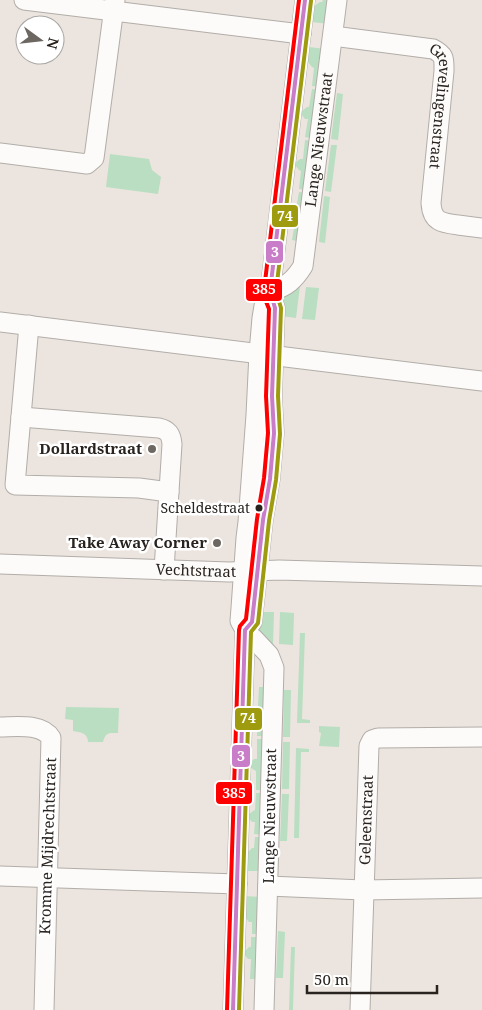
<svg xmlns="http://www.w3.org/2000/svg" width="482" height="1010" font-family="'Noto Serif',serif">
	<rect width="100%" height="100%" fill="#ece5df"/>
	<!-- green -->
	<path fill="#badec1" d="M323,0H332L329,24L312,22L314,6L320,2H322Z
		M309,47L326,49L321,87L312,86L314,68L312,67L307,61Z
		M312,89L321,90L315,139L305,137L308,119H305L301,114L302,111L307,107H309Z
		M337,93L343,94L338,140L331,139Z
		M305,140L315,141L308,190L299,189L301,171L299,170L295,165V163L300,159H303Z
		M331,145H337L331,192L325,191Z
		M110,154L149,159L152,170L161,177L158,194L106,187Z
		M299,192L308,193L302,242L292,240L295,222L292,221L288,216L289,214L294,210H296Z
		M324,196L330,197L325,243L319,242Z
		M295,286H300L296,318L281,316C282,299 282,298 295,286Z
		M306,287L319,288L315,320L302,319Z
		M258,612H274L273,645L269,644L257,629Z
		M280,612L294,613L293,645L279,644Z
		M300,633H305L302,719L310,720V723H297Z
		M259,687H268L267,736H257L258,719H255L251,714V711L256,707H258Z
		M284,690H291L290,737H283Z
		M66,707L119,708L118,733C108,733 106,732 103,742H88C88,733 80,732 73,731V720L65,719Z
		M319,726L340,727L339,747L319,746L321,733L319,732Z
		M257,739H267L265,790H256V771L254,770L249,766L250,763L254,759H257Z
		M283,742H290L289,789H282Z
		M296,748L309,749V752H301L299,838H294Z
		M256,793H265L264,835L254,834L255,822H252L248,817V815L253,811L255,810Z
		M282,794H289L287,841H280Z
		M255,837H264L263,871H246V854L252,848H254Z
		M245,896L262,897L261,934H252V922H249L244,916Z
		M278,931L285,932L283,978H276Z
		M251,937H261L260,979H250L251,959H248L244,954V952L249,947H251Z
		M291,947H295L293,1010H289Z"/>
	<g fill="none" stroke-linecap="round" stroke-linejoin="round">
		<defs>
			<g id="minor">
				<path d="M24,0L301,34"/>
				<path id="s1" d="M333,36L433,49C445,55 444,59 444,71L431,203C432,222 442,223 458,225C466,226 474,227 482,228"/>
				<path d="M0,153L87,164L94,158L115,0"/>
				<path id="s2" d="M270,291C286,288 295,279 303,266L337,0"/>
				<path d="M0,322L482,381"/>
				<path d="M29,325L15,485L139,488L169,492"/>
				<path d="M21,417L159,428C168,430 171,434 172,444L164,570"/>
				<path id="s3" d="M0,564L229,572L279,570L482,576"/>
				<path d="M245,630L252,622L263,520L270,479L274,433L272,396L275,308L271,297L270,291L305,0"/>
				<path d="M245,637L253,638L269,655L274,668L264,1010"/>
				<path d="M0,727C15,727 42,723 51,738L44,1010"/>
				<path d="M0,876L237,884"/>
				<path d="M268,886L363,890L482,888"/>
				<path d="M233,1010L245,630L240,621L241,608L246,538L248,522L256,415L259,353L262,318L264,306L271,297"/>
				<path id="s4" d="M360,1010L369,746L372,740L378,738L482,737"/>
			</g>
		</defs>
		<!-- minor casing -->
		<use href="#minor" stroke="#b2ada8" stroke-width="21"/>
		<!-- minor -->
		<use href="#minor" stroke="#fcfbfa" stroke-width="19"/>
		<defs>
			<path id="bus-1" d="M233,1010L245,630L252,622L263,520L270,479L274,433L272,396L275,308L270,291L305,0"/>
			<path id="bus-2" d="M239,1010L251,632L258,623L269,521L276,480L280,434L278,396L281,308L276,291L311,1"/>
			<path id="bus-3" d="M227,1010L239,630L240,626L246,619L257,519L264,478L268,433L266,396L269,309L265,299L264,290L299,0"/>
		</defs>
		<!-- bus-1 casing -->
		<use href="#bus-1" stroke="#fff" stroke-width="8"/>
		<!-- bus-2 casing -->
		<use href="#bus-2" stroke="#fff" stroke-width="8"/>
		<!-- bus-3 casing -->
		<use href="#bus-3" stroke="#fff" stroke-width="8"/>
		<!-- bus-1 -->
		<use href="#bus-1" stroke="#c97cc7" stroke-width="4"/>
		<!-- bus-2 -->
		<use href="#bus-2" stroke="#9e9c0e" stroke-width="4"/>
		<!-- bus-3 -->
		<use href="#bus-3" stroke="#f00" stroke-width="4"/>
	</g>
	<!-- markers -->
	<g fill="#6d6762" stroke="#fff" stroke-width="2">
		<circle cx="152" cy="449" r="5"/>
		<circle cx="217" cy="543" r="5"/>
	</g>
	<circle fill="#28231f" stroke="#fff" stroke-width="2" cx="259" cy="508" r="4.5"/>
	<g text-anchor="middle" stroke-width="5" stroke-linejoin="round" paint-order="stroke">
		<!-- bus labels -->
		<g font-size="14" fill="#28231f" stroke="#fff" text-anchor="end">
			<text x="250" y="513">Scheldestraat</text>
		</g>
		<!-- street labels -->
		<g font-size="15" fill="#28231f" stroke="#fff">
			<text dy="5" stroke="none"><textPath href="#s1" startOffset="162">Grevelingenstraat</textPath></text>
			<text dy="5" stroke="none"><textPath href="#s2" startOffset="170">Lange Nieuwstraat</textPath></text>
			<text dy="5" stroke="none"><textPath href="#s3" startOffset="196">Vechtstraat</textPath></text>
			<text transform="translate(270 816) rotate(-89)" y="5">Lange Nieuwstraat</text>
			<text dy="5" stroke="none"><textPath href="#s4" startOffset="190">Geleenstraat</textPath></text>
			<text transform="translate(48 846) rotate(-88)" y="5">Kromme Mijdrechtstraat</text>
		</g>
		<!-- poi labels -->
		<g font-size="15" font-weight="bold" fill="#28231f" stroke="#fff" text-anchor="end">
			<text x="142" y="454">Dollardstraat</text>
			<text x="207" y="548">Take Away Corner</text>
		</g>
	</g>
	<g stroke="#fff" stroke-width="2">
		<rect x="271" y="204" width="28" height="24" rx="5" fill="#9e9c0e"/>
		<rect x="265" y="240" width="19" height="24" rx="5" fill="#c97cc7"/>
		<rect x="245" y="278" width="38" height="24" rx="5" fill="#f00"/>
		<rect x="234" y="707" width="29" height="24" rx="5" fill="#9e9c0e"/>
		<rect x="231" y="744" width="20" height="24" rx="5" fill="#c97cc7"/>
		<rect x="215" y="781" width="38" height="24" rx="5" fill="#f00"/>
	</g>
	<g font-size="14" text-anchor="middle" font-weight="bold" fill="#fff">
		<text x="285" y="221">74</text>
		<text x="275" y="257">3</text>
		<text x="264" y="294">385</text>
		<text x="248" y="723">74</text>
		<text x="241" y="761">3</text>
		<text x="234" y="798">385</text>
	</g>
	<!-- north arrow -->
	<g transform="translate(40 40) rotate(105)"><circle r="24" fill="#ffffff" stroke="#a9a7a5"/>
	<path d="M0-4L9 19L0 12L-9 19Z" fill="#6d6762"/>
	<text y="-8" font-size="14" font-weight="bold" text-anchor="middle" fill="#28231f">N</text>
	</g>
	<!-- scale -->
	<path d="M307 985v8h130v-8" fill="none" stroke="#28231f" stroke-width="2.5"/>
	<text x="314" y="985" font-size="15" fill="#28231f" stroke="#ffffff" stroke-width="4" paint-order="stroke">50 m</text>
</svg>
